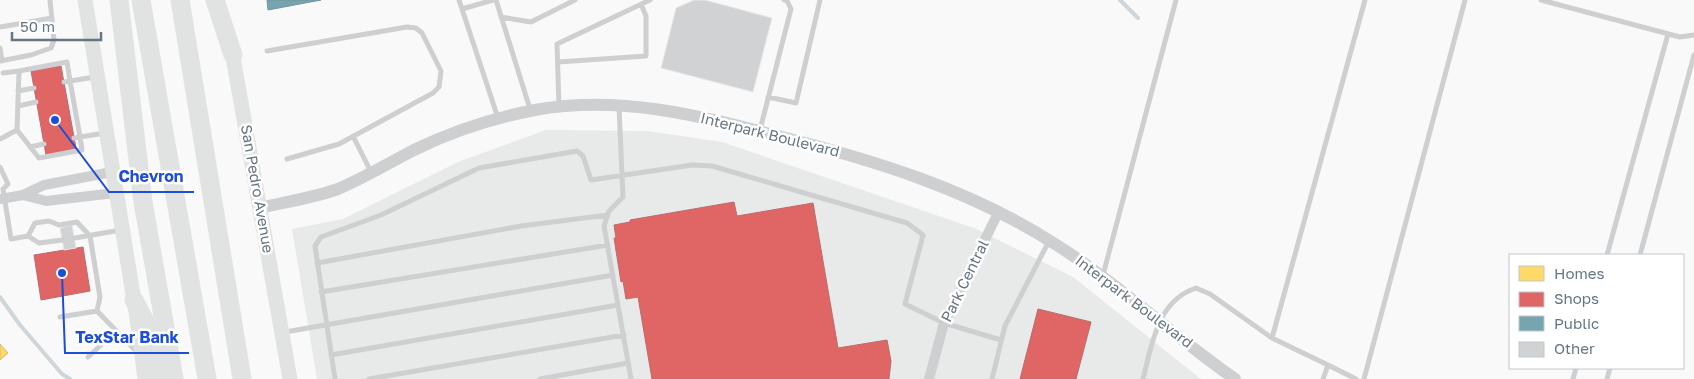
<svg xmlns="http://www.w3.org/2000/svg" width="1694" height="379" font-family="'Golos Text',sans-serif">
	<rect width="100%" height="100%" fill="#f9f9f9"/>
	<!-- built -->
	<path fill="#e8e9e9" d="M546,130L648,131L722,142L974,228L1073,277L1201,379H317L292,229L343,219L458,162Z"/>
	<!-- homes -->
	<path fill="#ffd966" stroke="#d1bb6f" d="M0,344L8,353L0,360Z"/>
	<!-- shops -->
	<path fill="#e06666" stroke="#bb6b6f" d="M61,66L76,148L46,155L31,71Z
		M734,202L737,216L813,203L838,348L887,340L891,361L889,379H652L638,297L626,299L623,281L621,282L614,238H616L614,225L630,222V220Z
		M83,247L90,291L41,300L34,255Z
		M1038,309L1091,322L1076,379H1020Z"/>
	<!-- public -->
	<path fill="#76a5af" stroke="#7197a2" d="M267,0H321L268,10Z"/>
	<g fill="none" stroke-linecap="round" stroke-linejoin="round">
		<!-- stream -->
		<path stroke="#ced6d9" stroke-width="4" d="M1120,0L1138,18
			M0,297L20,325L62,374L70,379"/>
	</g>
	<!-- building -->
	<path fill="#d0d2d3" stroke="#e8e8e8" d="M694,0H705L772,18L753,92L661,68L676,8Z
		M72,225L76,248L64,250L60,228Z"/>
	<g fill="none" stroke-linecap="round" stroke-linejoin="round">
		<!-- service -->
		<path stroke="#cecfd0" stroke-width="5" d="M459,0L498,118
			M496,0L530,109
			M1541,0L1680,37L1694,35
			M462,9L493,0
			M501,17L531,22L575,0
			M0,27L52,18
			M0,48L2,61
			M267,51L407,27L416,28L422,33L441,71L439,87L433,93L339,144L287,159
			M0,61L31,55L51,48L54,40L50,0
			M558,62L646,56V16L641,4
			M3,73L19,71
			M95,77L70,81L80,137L105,133
			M18,91L34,88
			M768,97L796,103L820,0
			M18,106L36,102
			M559,107L557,44L650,0
			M619,107L623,197L609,211L604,226L631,379
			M17,130L39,158L82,150L80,137L74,138
			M760,130L791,9L787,1L784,0
			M353,136L371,172
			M0,139L17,130L19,71L67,62L70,81L64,82
			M30,147L44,144
			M0,167L8,184L3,189
			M3,189L11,239L28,236L39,243L62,240
			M28,236L35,223L49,221L59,225L77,222L90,236L100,297L97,311L138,353
			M75,238L121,230
			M1607,255L1668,34
			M1640,255L1694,55
			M317,263L521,226L608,215
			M1103,275L1176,0
			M321,292L608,245
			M60,317L97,311
			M285,332L613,275
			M1272,338L1328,365L1323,379
			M331,355L618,305
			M88,357L116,331
			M1328,365L1356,379
			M335,379L315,246L321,237L381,215L479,168L577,151L583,156L591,180L692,165L712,166L907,223L923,235L905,304L944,323L1001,340
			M369,379L624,335
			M540,379L628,363
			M992,379L1005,326L1049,241
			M1143,379C1152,344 1157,301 1196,288L1210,294L1272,338L1365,0
			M1364,379L1465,0
			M1573,379L1576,368
			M1607,379L1610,368"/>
		<!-- minor -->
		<path stroke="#cecfd0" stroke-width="10" d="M23,195L46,201L115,193
			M0,199L23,195L44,185L112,172
			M929,379L944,323L998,213"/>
		<!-- tertiary -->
		<path stroke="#cecfd0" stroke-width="12" d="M260,208C285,202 313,198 338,189C364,178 389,163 414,150C453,131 493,118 535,110C619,95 697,115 778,136C874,160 971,190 1055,244C1119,284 1173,336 1235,379"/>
		<!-- secondary -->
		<path stroke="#e1e2e2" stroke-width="15" d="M85,0L138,325L145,379
			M231,46L290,379"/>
		<!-- motorway -->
		<path stroke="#e1e2e2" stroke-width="19" d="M119,0L143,202L174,379
			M141,0L207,379
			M180,0L242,379
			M215,0L233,55
			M134,300L148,327L158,379"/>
	</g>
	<g text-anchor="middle" stroke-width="5" stroke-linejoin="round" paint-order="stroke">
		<!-- street labels -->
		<g font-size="15" fill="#657683" stroke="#fff">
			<text transform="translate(770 135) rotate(14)" y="5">Interpark Boulevard</text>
			<text transform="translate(257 189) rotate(80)" y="5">San Pedro Avenue</text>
			<text transform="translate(965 281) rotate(-64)" y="5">Park Central</text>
			<text transform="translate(1134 302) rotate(37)" y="5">Interpark Boulevard</text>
		</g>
	</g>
	<!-- callouts -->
	<path fill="none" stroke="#1d4ed8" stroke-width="2" d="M55 120L109 192H194M62 273L65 353H189"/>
	<g fill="#1d4ed8" stroke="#fff" stroke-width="2">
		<circle cx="55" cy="120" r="5"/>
		<circle cx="62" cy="273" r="5"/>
	</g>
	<g font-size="16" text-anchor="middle" font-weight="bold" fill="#1d4ed8" stroke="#fff" stroke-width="5" stroke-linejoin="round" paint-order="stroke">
		<text x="151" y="182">Chevron</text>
		<text x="127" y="343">TexStar Bank</text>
	</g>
	<!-- legend -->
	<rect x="1509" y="254" width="175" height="115" fill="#ffffff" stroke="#c1c8cd"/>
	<rect x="1519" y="266" width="25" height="15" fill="#ffd966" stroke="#c1c8cd"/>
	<text x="1554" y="279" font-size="15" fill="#657683">Homes</text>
	<rect x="1519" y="292" width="25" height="15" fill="#e06666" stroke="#c1c8cd"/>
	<text x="1554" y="304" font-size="15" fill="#657683">Shops</text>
	<rect x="1519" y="316" width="25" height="15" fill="#76a5af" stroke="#c1c8cd"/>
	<text x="1554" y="329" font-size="15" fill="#657683">Public</text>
	<rect x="1519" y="342" width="25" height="15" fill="#d0d2d3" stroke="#c1c8cd"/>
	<text x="1554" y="354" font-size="15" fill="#657683">Other</text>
	<!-- scale -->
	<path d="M12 32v8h89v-8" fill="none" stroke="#657683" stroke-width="2.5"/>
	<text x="20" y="32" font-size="15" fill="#657683" stroke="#ffffff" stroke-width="4" paint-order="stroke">50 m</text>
</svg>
